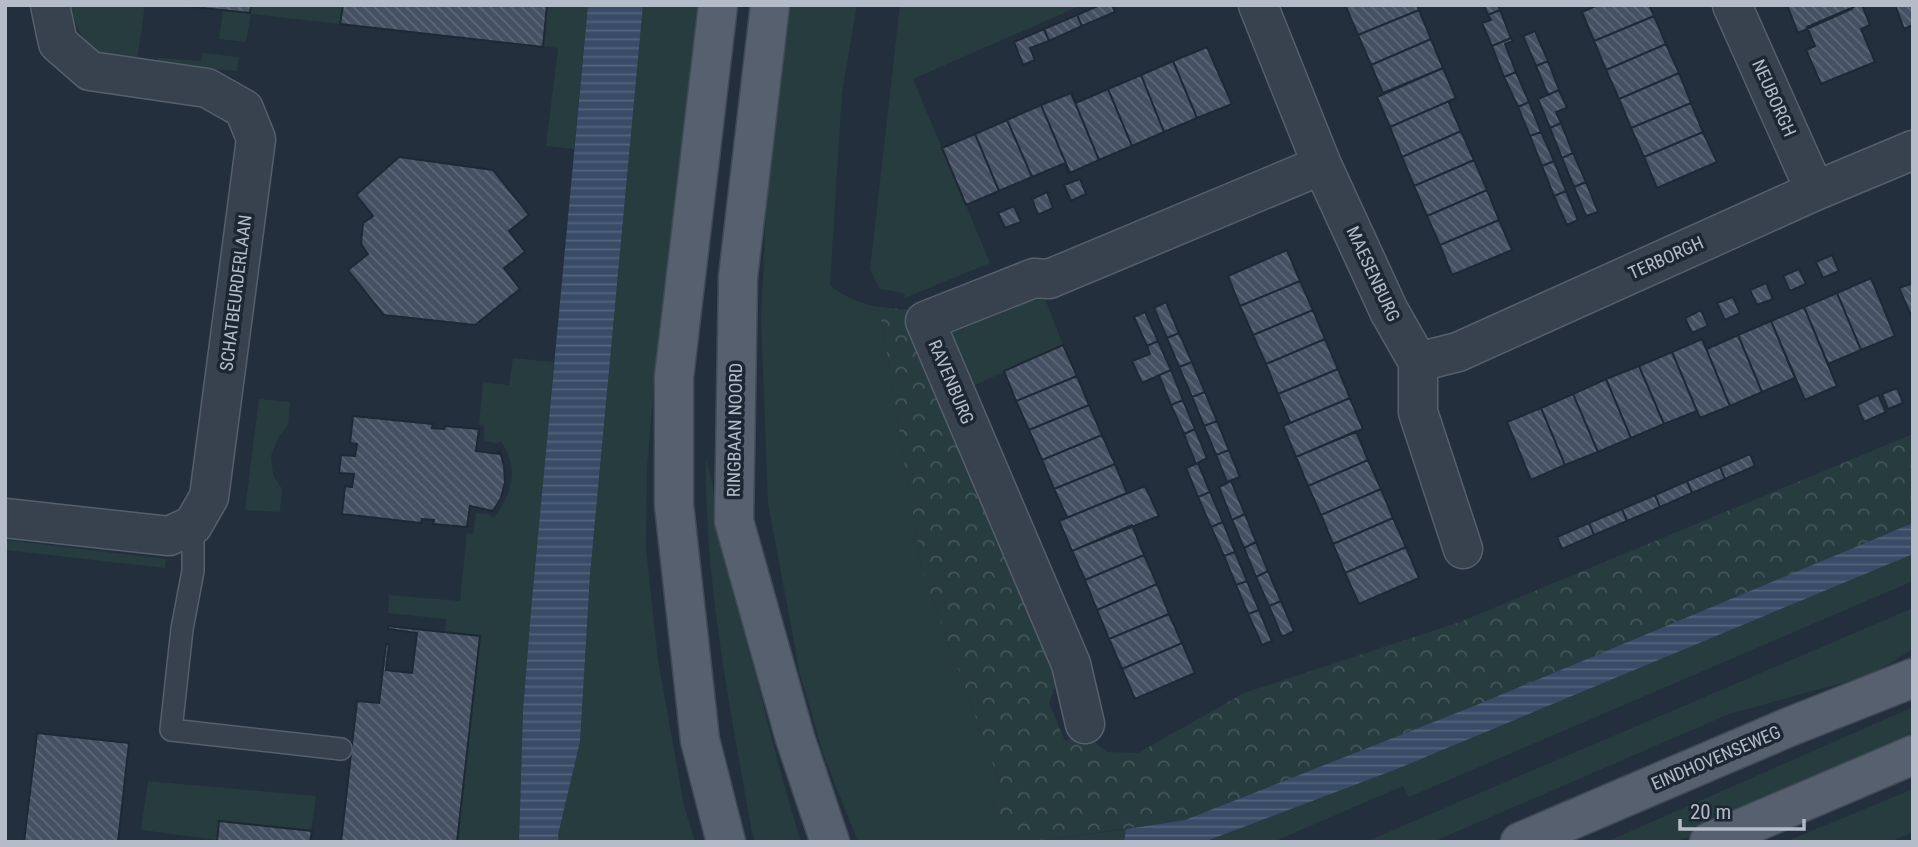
<svg xmlns="http://www.w3.org/2000/svg" width="1918" height="847" font-family="'Roboto Condensed',sans-serif">
	<defs>
		<pattern id="forest-crowns" width="20" height="18" patternUnits="userSpaceOnUse" patternTransform="scale(1.75)"><rect width="20" height="18" fill="#263c3f"/><path d="M2 6a3 3 0 1 1 6 0M12 15a3 3 0 1 1 6 0" fill="none" stroke="#435659"/></pattern>
		<pattern id="water-rules" width="6" height="5" patternUnits="userSpaceOnUse" patternTransform="scale(1.75)"><rect width="6" height="5" fill="#394c67"/><path d="M0 2.5h6" fill="none" stroke="#53647b"/></pattern>
		<pattern id="building-back-hatch" width="6" height="6" patternUnits="userSpaceOnUse" patternTransform="scale(1.75)"><rect width="6" height="6" fill="#455162"/><path d="M-1 5l2 2M0 0l6 6M5-1l2 2" fill="none" stroke="#5d6877"/></pattern>
	</defs>
	<rect width="100%" height="100%" fill="#242f3e"/>
	<!-- grass -->
	<path fill="#263c3f" d="M72,5H145L137,61C130,61 122,61 114,60C91,54 72,29 72,5Z
		M251,5H343L340,24L251,14L246,42L219,39L223,11L250,13Z
		M547,5H588L574,149L546,146L558,48L542,46Z
		M643,5H702L678,264L657,348L647,469L646,549L658,660L684,806L695,842H559L558,835L580,742L590,575Z
		M787,5H857L842,93L830,285C845,298 860,303 879,307L922,570L999,781L992,808L1044,840L1126,829L1124,842H858L824,756L800,674L768,503L761,321L767,187Z
		M900,5H1082L913,79L990,263L905,298L904,293L880,289L870,269Z
		M203,53L239,57L237,71L158,64V58L201,61Z
		M1040,286L1063,345L964,390L945,342L952,323Z
		M513,358L554,362L523,710L519,842H457L445,633L446,619L388,613L389,595L460,601L467,533L473,534L476,513L488,514L494,518C513,491 519,471 501,441L497,443L484,441V425L479,424L483,382L509,385Z
		M259,399L290,402L288,425L278,438L271,456L273,475L282,489L280,512L245,510Z
		M706,457C736,586 762,716 801,842H755L751,828C730,705 704,582 706,457Z
		M5,540L166,559L165,568L5,550Z
		M1913,554V581L1409,797L1403,786L1273,842H1204L1397,769Z
		M1913,608V649L1871,675L1729,714L1433,842H1365Z
		M1913,707V737L1676,842H1606Z
		M148,781L316,796L311,831L217,840L141,830Z
		M1913,789V832L1890,842H1785Z"/>
	<!-- forest -->
	<path fill="url(#forest-crowns)" d="M879,307L909,310L1062,670L1049,703L1065,741L1085,734L1107,752L1138,753L1244,693L1460,622L1913,434V523L1474,706L1185,820L1044,840L1005,834L992,808L999,781L922,570Z"/>
	<!-- water -->
	<path fill="url(#water-rules)" d="M588,5H643L590,575L580,742L558,835L559,842H519L523,710L532,600Z
		M1913,523V554L1397,769L1204,842L1124,841L1126,829L1185,820L1474,706Z"/>
	<!-- building -->
	<path fill="url(#building-back-hatch)" stroke="#1f2835" stroke-width="2" d="M175,5H251L250,13Z
		M343,5H547L543,47L340,24Z
		M1100,5H1112L1115,12L1082,26L1077,15Z
		M1350,5H1417L1419,10L1358,35L1346,7Z
		M1484,5H1498L1500,10L1488,15Z
		M1598,5H1649L1654,16L1594,41L1582,12Z
		M1787,5H1851L1852,9L1798,33Z
		M1858,5H1862L1870,25L1861,29L1875,62L1821,84L1806,50L1815,46L1807,27Z
		M1895,5H1913V25L1904,29Z
		M1419,10L1431,39L1371,65L1358,35Z
		M1500,10L1511,38L1492,46L1482,23L1491,20L1488,15Z
		M1077,15L1082,26L1049,41L1044,29Z
		M1654,16L1666,44L1606,70L1594,41Z
		M1044,29L1049,41L1030,48L1035,60L1023,65L1014,42Z
		M1535,31L1548,61L1536,66L1523,36Z
		M1511,38L1513,41L1505,44L1516,72L1504,77L1492,46Z
		M1431,39L1443,68L1383,93L1371,65Z
		M1666,44L1679,73L1619,99L1606,70Z
		M1207,47L1232,104L1197,118L1173,61Z
		M1173,61L1197,118L1164,132L1141,75Z
		M1548,61L1559,90L1548,95L1536,66Z
		M1443,68L1456,98L1390,127L1377,97Z
		M1516,72L1529,102L1518,107L1504,77Z
		M1679,73L1691,103L1631,128L1619,99Z
		M1141,75L1164,132L1132,146L1108,89Z
		M1108,89L1132,146L1099,160L1071,93L1072,92L1076,103Z
		M1559,90L1567,108L1556,112L1561,123L1550,128L1538,99Z
		M1071,93L1099,160L1070,173L1041,105Z
		M1456,98L1449,103L1461,131L1402,157L1390,127Z
		M1529,102L1541,132L1530,136L1518,107Z
		M1691,103L1703,132L1644,157L1631,128Z
		M1041,105L1070,173H1068L1065,163L1032,177L1007,120Z
		M1007,120L1032,177L999,191L975,134Z
		M1561,123L1573,153L1562,158L1550,128Z
		M1461,131L1474,160L1414,186L1402,157Z
		M1541,132L1554,161L1542,166L1530,136Z
		M1703,132L1717,162L1657,188L1644,157Z
		M975,134L999,191L966,205L942,148Z
		M1573,153L1586,182L1574,187L1562,158Z
		M399,157L493,170L529,215L509,231L525,252L504,268L520,289L475,325L384,315L348,270L368,254L361,244L363,223L373,216L356,195Z
		M1474,160L1487,190L1427,216L1414,186Z
		M1554,161L1566,191L1554,196L1542,166Z
		M1080,179L1086,194L1071,201L1064,185Z
		M1586,182L1598,212L1586,216L1574,187Z
		M1487,190L1499,220L1440,245L1427,216Z
		M1566,191L1578,220L1567,225L1554,196Z
		M1047,192L1053,208L1038,215L1032,199Z
		M1014,206L1021,222L1005,228L998,213Z
		M1499,220L1512,250L1452,275L1440,245Z
		M1287,250L1300,281L1240,306L1228,276Z
		M1832,255L1839,271L1823,278L1816,262Z
		M1799,269L1806,284L1790,291L1783,276Z
		M1871,278L1895,336L1861,350L1837,293Z
		M1300,281L1313,310L1253,335L1240,306Z
		M1766,283L1773,299L1757,305L1750,290Z
		M1913,283V320L1899,288Z
		M1837,293L1861,350L1828,364L1804,307Z
		M1733,297L1740,313L1725,320L1717,303Z
		M1166,302L1179,333L1167,338L1154,308Z
		M1804,307L1837,386L1805,400L1771,321Z
		M1313,310L1325,339L1266,364L1253,335Z
		M1701,310L1708,326L1692,333L1685,318Z
		M1145,312L1158,341L1147,346L1134,317Z
		M1771,321L1795,378L1762,392L1738,335Z
		M1179,333L1192,362L1179,367L1167,338Z
		M1738,335L1762,392L1730,406L1702,339L1707,349Z
		M1325,339L1338,369L1278,394L1266,364Z
		M1702,339L1730,406L1700,418L1672,352Z
		M1158,341L1171,370L1142,383L1132,361L1150,354L1147,346Z
		M1063,345L1077,376L1016,401L1004,371Z
		M1672,352L1697,411L1664,424L1639,366Z
		M1192,362L1205,392L1192,397L1179,367Z
		M1639,366L1664,424L1631,438L1606,379Z
		M1338,369L1350,398L1283,426L1290,422L1278,394Z
		M1171,370L1183,400L1171,405L1159,375Z
		M1077,376L1089,405L1029,430L1016,401Z
		M1606,379L1631,438L1598,452L1573,394Z
		M1897,388L1903,403L1888,409L1882,394Z
		M1205,392L1217,421L1204,426L1192,397Z
		M1573,394L1598,452L1565,465L1541,408Z
		M1878,395L1886,412L1864,422L1857,405Z
		M1350,398L1363,429L1296,457L1283,426Z
		M1183,400L1195,429L1184,434L1171,405Z
		M1089,405L1102,435L1042,460L1029,430Z
		M1541,408L1565,465L1531,480L1507,422Z
		M353,416L433,424L432,428L444,429L445,426L479,429L476,451L499,454L498,452L500,451L504,466L505,482L501,498L493,511L470,506L467,527L433,524L434,520L422,519L421,523L342,514L345,486L352,487L354,474L339,473L341,455L355,456L357,444L350,443Z
		M1217,421L1229,450L1216,455L1204,426Z
		M1195,429L1207,458L1196,464L1184,434Z
		M1356,431L1368,460L1308,486L1296,457Z
		M1102,435L1115,464L1054,489L1042,460Z
		M1229,450L1240,477L1227,482L1216,455Z
		M1750,454L1755,466L1725,479L1720,467Z
		M1368,460L1381,489L1321,515L1308,486Z
		M1198,463L1210,492L1198,497L1186,468Z
		M1115,464L1127,493L1059,521L1067,517L1054,489Z
		M1720,467L1725,479L1692,493L1687,481Z
		M1231,481L1245,514L1232,520L1219,487Z
		M1687,481L1692,493L1660,507L1655,495Z
		M1145,486L1159,516L1072,551L1059,521Z
		M1381,489L1393,518L1333,544L1321,515Z
		M1210,492L1223,522L1211,527L1198,497Z
		M1655,495L1660,507L1627,521L1622,509Z
		M1622,509L1627,521L1594,535L1589,523Z
		M1245,514L1256,542L1244,548L1232,520Z
		M1393,518L1406,547L1345,573L1333,544Z
		M1223,522L1235,552L1224,556L1211,527Z
		M1589,523L1594,535L1562,549L1557,537Z
		M1132,525L1144,555L1085,580L1072,551Z
		M1256,542L1268,571L1256,577L1244,548Z
		M1406,547L1419,578L1359,604L1345,573Z
		M1235,552L1247,581L1236,585L1224,556Z
		M1144,555L1157,584L1097,610L1085,580Z
		M1268,571L1281,601L1269,606L1256,577Z
		M1247,581L1259,610L1248,614L1236,585Z
		M1157,584L1169,614L1109,639L1097,610Z
		M1281,601L1294,631L1282,637L1269,606Z
		M1259,610L1272,641L1262,645L1248,614Z
		M1169,614L1182,643L1122,669L1109,639Z
		M388,626L480,636L457,842H341L357,701L379,703L386,644H389L386,670L412,673L417,633L388,629Z
		M1182,643L1195,673L1135,699L1122,669Z
		M37,733L129,743L118,842H24Z
		M219,821L312,831L310,842H217Z"/>
	<g fill="none" stroke-linecap="round" stroke-linejoin="round">
		<defs>
			<path id="service" d="M193,525V571L182,629L171,730L341,749"/>
			<path id="minor" d="M1258,5L1322,165L1389,311L1418,362V412L1463,549
				M1732,5L1815,191
				M1418,362L1458,352L1815,191L1913,150
				M5,518L169,536L193,525L209,497L256,139L244,109L207,88L90,71L58,43L50,5
				M1085,724L1071,664L925,321L1034,278L1049,279L1322,165"/>
			<path id="primary" d="M718,5L674,377V505L700,740L726,842
				M770,5L738,277L734,521L795,738L830,842
				M1520,842L1789,727L1913,678
				M1709,842L1913,755"/>
		</defs>
		<!-- service casing -->
		<use href="#service" stroke="#565f6c" stroke-width="24"/>
		<!-- minor casing -->
		<use href="#minor" stroke="#565f6c" stroke-width="41"/>
		<!-- primary casing -->
		<use href="#primary" stroke="#414a57" stroke-width="41"/>
		<!-- service -->
		<use href="#service" stroke="#38414e" stroke-width="21"/>
		<!-- minor -->
		<use href="#minor" stroke="#38414e" stroke-width="38"/>
		<!-- primary -->
		<use href="#primary" stroke="#56606e" stroke-width="38"/>
	</g>
	<g text-anchor="middle" stroke-width="7" stroke-linejoin="round" paint-order="stroke">
		<!-- street labels -->
		<g font-size="18" fill="#b4bcc9" stroke="#1d2633">
			<text transform="translate(1774 98) rotate(66)" y="6">NEUBORGH</text>
			<text transform="translate(1666 258) rotate(-24)" y="6">TERBORGH</text>
			<text transform="translate(1373 274) rotate(65)" y="6">MAESENBURG</text>
			<text transform="translate(236 293) rotate(-83)" y="6">SCHATBEURDERLAAN</text>
			<text transform="translate(951 382) rotate(67)" y="6">RAVENBURG</text>
			<text transform="translate(735 430) rotate(-89)" y="6">RINGBAAN NOORD</text>
			<text transform="translate(1716 758) rotate(-23)" y="6">EINDHOVENSEWEG</text>
		</g>
	</g>
	<!-- border -->
	<rect width="1918" height="847" fill="none" stroke="#b4bcc9" stroke-width="14"/>
	<!-- scale -->
	<path d="M1680 819v10h124v-10" fill="none" stroke="#b4bcc9" stroke-width="3.5"/>
	<text x="1690" y="819" font-size="21" fill="#b4bcc9" stroke="#1d2633" stroke-width="5" paint-order="stroke">20 m</text>
</svg>
